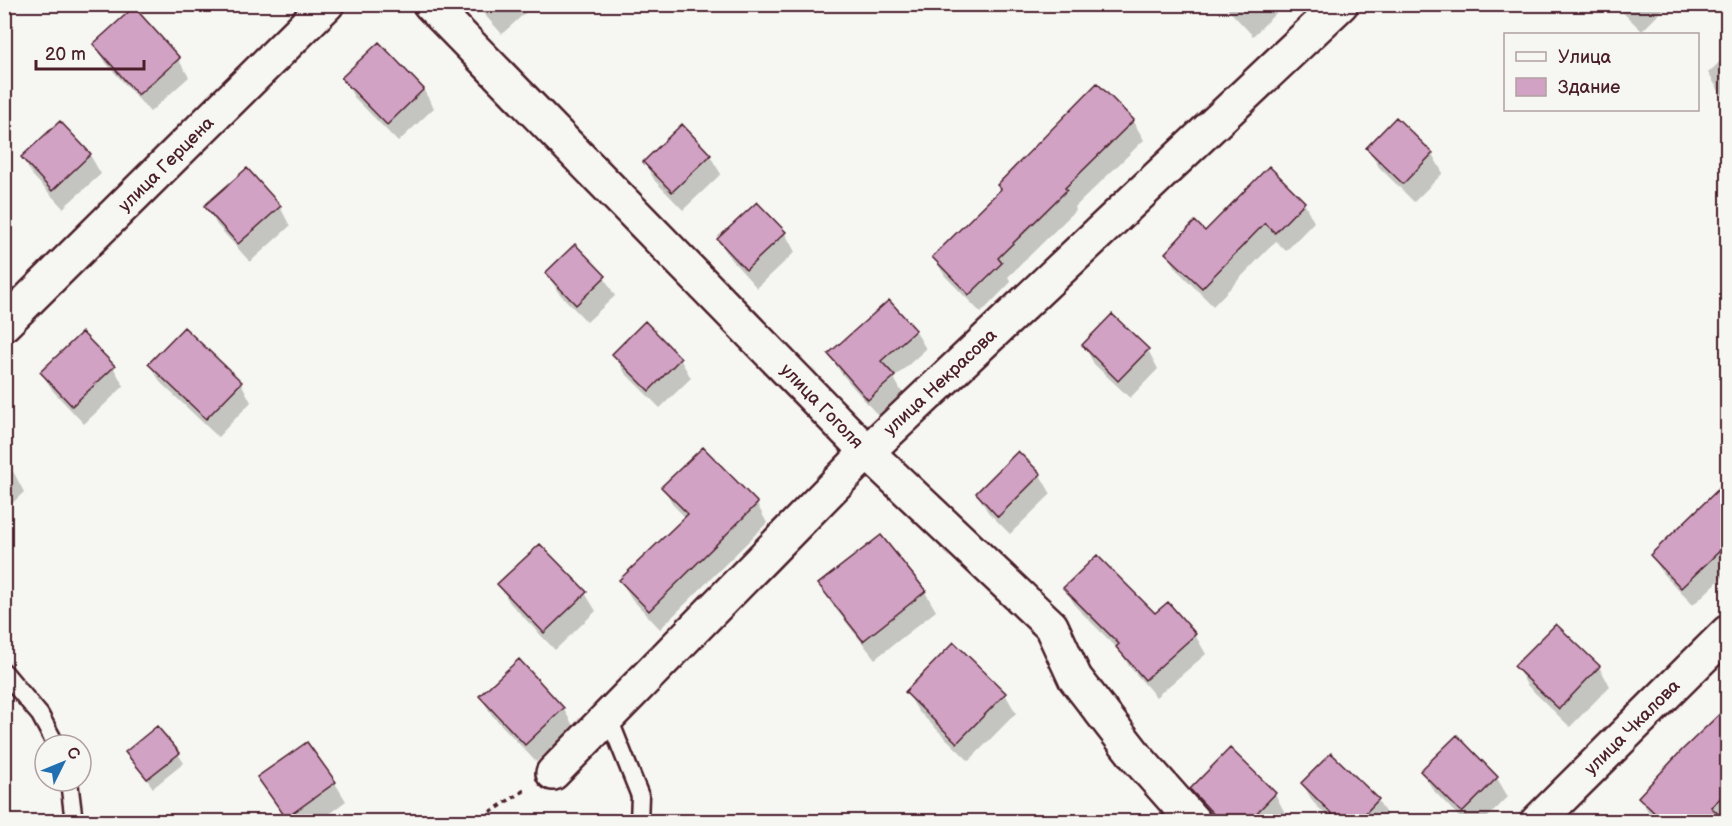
<svg xmlns="http://www.w3.org/2000/svg" width="1732" height="826" font-family="'Balsamiq Sans',sans-serif">
	<rect width="100%" height="100%" fill="#f6f6f2"/>
	<filter id="ink" filterUnits="userSpaceOnUse"><feTurbulence type="fractalNoise" baseFrequency=".0167" numOctaves="2"/><feDisplacementMap in="SourceGraphic" scale="12" xChannelSelector="R" yChannelSelector="G"/><feConvolveMatrix kernelMatrix="1 2 1 2 8 2 1 2 1" color-interpolation-filters="sRGB"/></filter>
	<g filter="url(#ink)">
		<!-- shadow -->
		<path fill="#0003" d="M475,4H535L502,34Z
			M1223,4H1284V5L1253,36Z
			M1614,4H1669L1642,31Z
			M95,44L178,59L189,77L150,112L106,63Z
			M1728,54V100L1719,91L1708,73Z
			M343,78L423,89L434,108L398,142L354,97Z
			M1097,85L1133,121L1144,140L1075,207L1076,210L1008,277L1011,282L981,313L945,276L934,258L1002,191Z
			M1368,148L1432,154L1443,173L1414,202L1379,167Z
			M90,155L101,174L63,208L33,176L22,158Z
			M710,156L721,174L683,210L655,181L644,162Z
			M1304,203L1314,222L1286,251L1276,241L1213,306L1178,271L1167,253L1205,233Z
			M206,206L280,207L290,226L250,262L217,225Z
			M785,233L795,252L757,288L730,258L719,240Z
			M4,258L10,268L4,273Z
			M547,273L604,277L615,296L587,322L558,292Z
			M645,323L680,359L691,378L660,408L625,373L614,354Z
			M915,330L926,349L894,378L904,396L880,418L841,373L830,355Z
			M1084,345L1148,350L1158,369L1130,398L1094,364Z
			M150,365L241,383L251,402L218,437L161,383Z
			M113,367L124,386L84,424L53,391L42,373Z
			M1018,453L1040,475L1051,494L1010,534L988,512L977,493Z
			M4,464L14,473L24,492L4,511Z
			M1728,481V572L1693,605L1663,574L1652,555Z
			M663,487L757,504L767,523L660,629L632,599L621,581L686,518L674,506Z
			M881,537L925,592L936,611L875,659L831,603L820,585Z
			M499,585L585,593L596,611L555,650L510,603Z
			M1065,588L1155,615L1168,604L1195,635L1206,654L1156,697L1129,666L1120,651L1076,607Z
			M1516,666L1599,667L1610,686L1570,727L1527,685Z
			M907,692L1005,694L1016,713L969,761L918,711Z
			M481,697L563,708L574,727L536,762L492,715Z
			M1728,713V820L1726,822H1656L1651,816L1640,798Z
			M1457,737L1497,778L1508,797L1483,822H1464L1433,790L1422,771Z
			M307,744L335,783L346,801L318,822H288L259,778Z
			M127,752L178,754L184,763L153,788Z
			M1331,755L1378,800L1389,819L1386,822H1333L1313,802L1303,784Z
			M1192,789L1275,794L1285,813L1277,822H1216L1202,808Z"/>
		<!-- building -->
		<path fill="#d1a2c3" stroke="#4a1f2b" stroke-width="1.5" d="M134,7L180,58L138,95L93,44Z
			M379,42L424,89L387,125L341,78Z
			M1097,83L1134,120L1065,188L1067,190L998,258L1002,263L969,295L932,257L1001,189L997,185Z
			M1396,117L1433,153L1403,184L1366,148Z
			M60,121L91,154L52,191L21,157Z
			M682,124L711,155L672,192L643,162Z
			M1269,166L1305,202L1275,233L1265,223L1202,288L1165,253L1195,221L1205,231Z
			M247,168L281,206L238,244L204,206Z
			M757,202L786,232L746,270L717,239Z
			M575,244L606,276L576,305L545,273Z
			M889,300L916,330L881,361L895,376L868,400L828,354Z
			M1112,314L1149,349L1118,381L1082,345Z
			M645,321L681,358L649,391L612,354Z
			M184,327L242,382L206,419L148,364Z
			M82,332L115,366L72,406L40,372Z
			M703,447L758,503L649,611L619,580L688,514L661,487Z
			M1018,451L1041,474L998,517L976,493Z
			M1728,480V543L1681,588L1650,555Z
			M881,535L926,591L863,641L818,584Z
			M540,544L587,592L544,633L497,584Z
			M1097,555L1155,613L1168,602L1196,634L1145,680L1116,647L1119,644L1063,588Z
			M1556,624L1600,666L1559,709L1514,666Z
			M954,642L1006,693L957,743L905,692Z
			M519,659L564,708L525,745L479,696Z
			M1728,706V791L1711,807L1727,822H1664L1638,797L1682,750Z
			M157,726L180,753L147,779L125,752Z
			M1457,735L1498,777L1462,813L1420,771Z
			M307,742L336,782L286,818L257,777Z
			M1230,748L1276,793L1248,822H1221L1190,789Z
			M1331,753L1379,799L1357,822H1340L1301,783Z"/>
		<g fill="none" stroke-linecap="round" stroke-linejoin="round">
			<defs>
				<path id="service" d="M4,672L40,715L56,745
					M608,716L640,796L639,822
					M69,781L74,822"/>
				<path id="minor" d="M430,4L867,452L1051,626L1075,678L1138,759L1194,822
					M553,773L867,452L1341,4
					M1537,822L1728,632"/>
				<path id="primary" d="M4,324L327,4"/>
			</defs>
			<!-- service casing -->
			<use href="#service" stroke="#4a1f2b" stroke-width="21"/>
			<!-- minor casing -->
			<use href="#minor" stroke="#4a1f2b" stroke-width="38"/>
			<!-- primary casing -->
			<use href="#primary" stroke="#4a1f2b" stroke-width="38"/>
			<!-- path -->
			<path stroke="#4a1f2b" stroke-width="4" stroke-dasharray="4.5 4.5" stroke-linecap="butt" d="M475,822L525,790"/>
			<!-- service -->
			<use href="#service" stroke="#f6f6f2" stroke-width="16"/>
			<!-- minor -->
			<use href="#minor" stroke="#f6f6f2" stroke-width="33"/>
			<!-- primary -->
			<use href="#primary" stroke="#f6f6f2" stroke-width="33"/>
		</g>
	</g>
	<g text-anchor="middle" stroke-width="5" stroke-linejoin="round" paint-order="stroke">
		<!-- street labels -->
		<g font-size="18" fill="#4a1f2b" stroke="#f6f6f2">
			<text transform="translate(166 164) rotate(-45)" y="6">улица Герцена</text>
			<text transform="translate(940 382) rotate(-43)" y="6">улица Некрасова</text>
			<text transform="translate(822 406) rotate(46)" y="6">улица Гоголя</text>
			<text transform="translate(1632 727) rotate(-45)" y="6">улица Чкалова</text>
		</g>
	</g>
	<!-- margin -->
	<rect width="1732" height="826" fill="none" stroke="#f6f6f2" stroke-width="24"/>
	<rect x="12" y="12" width="1708" height="802" fill="none" stroke="#4a1f2b" stroke-width="2" filter="url(#ink)"/>
	<!-- legend -->
	<rect x="1504" y="33" width="195" height="78" fill="#f6f6f2" stroke="#b1a0a2" stroke-width="1.5"/>
	<rect x="1516" y="52" width="30" height="9" fill="#f6f6f2" stroke="#b1a0a2" stroke-width="1.5"/>
	<text x="1558" y="63" font-size="18" fill="#4a1f2b">Улица</text>
	<rect x="1516" y="78" width="30" height="18" fill="#d1a2c3" stroke="#b1a0a2" stroke-width="1.5"/>
	<text x="1558" y="93" font-size="18" fill="#4a1f2b">Здание</text>
	<!-- north arrow -->
	<g transform="translate(63 763) rotate(47)"><circle r="28" fill="#f6f6f2" stroke="#b1a0a2" stroke-width="1.5"/>
	<path d="M0-4.5L10 22L0 15L-10 22Z" fill="#1f6fb2"/>
	<text y="-9" font-size="16" font-weight="bold" text-anchor="middle" fill="#4a1f2b">С</text>
	</g>
	<!-- scale -->
	<path d="M36 60v9h108v-9" fill="none" stroke="#4a1f2b" stroke-width="3"/>
	<text x="45" y="60" font-size="18" fill="#4a1f2b" stroke="#f6f6f2" stroke-width="4.5" paint-order="stroke">20 m</text>
</svg>
